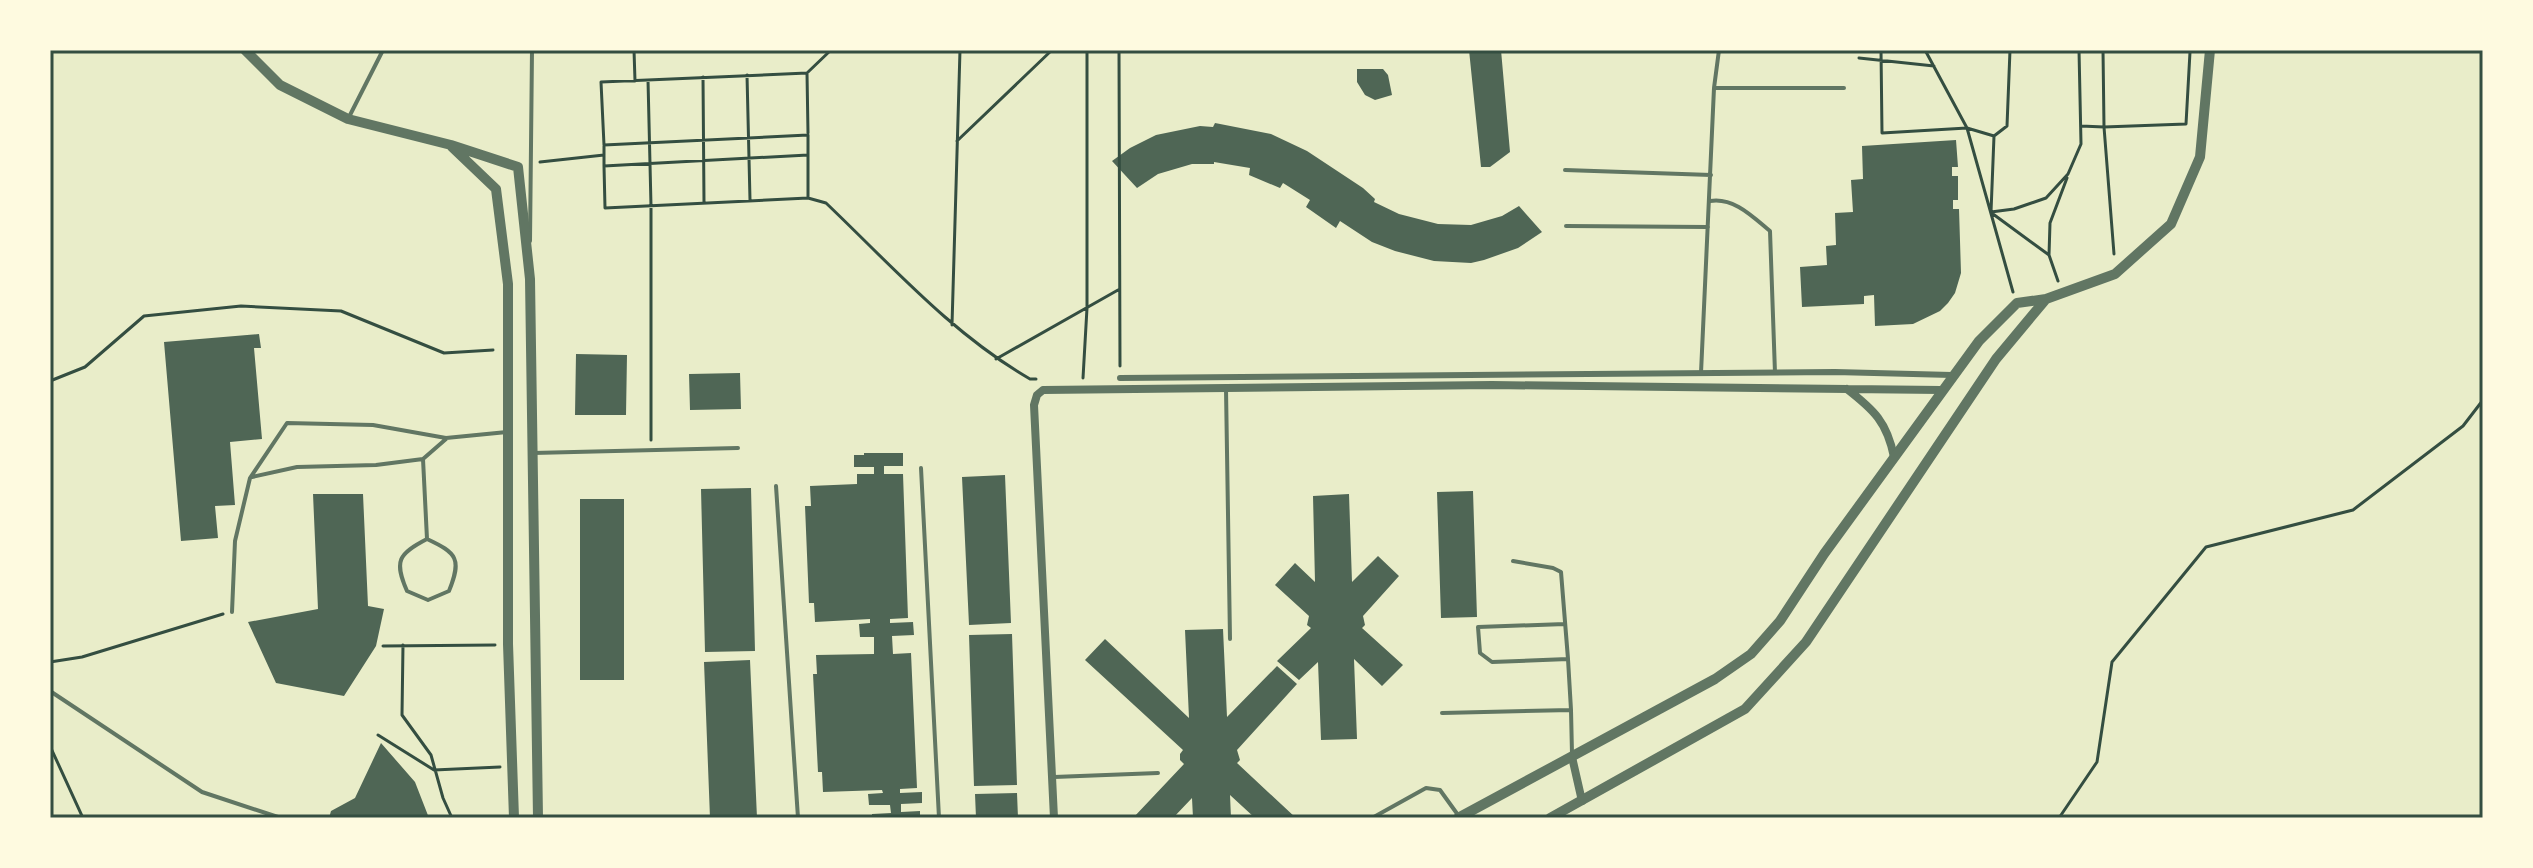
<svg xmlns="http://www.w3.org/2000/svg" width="2533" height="868" font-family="'DejaVu Sans',sans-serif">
	<rect width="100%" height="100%" fill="#e9edc9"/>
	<!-- building -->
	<path fill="#4f6655" d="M1469,50H1501L1510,152L1490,167H1481Z
		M1357,69H1383L1388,75L1392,95L1375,100L1365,95L1357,82Z
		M1215,123L1271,134L1307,151L1363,188L1375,199L1374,202L1399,214L1438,224L1471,225L1502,216L1519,206L1542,232L1518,248L1484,260L1471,263L1434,261L1395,251L1372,242L1340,221L1336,228L1306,207L1310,200L1283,183L1280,188L1249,175L1250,168L1214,162V164H1192L1158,174L1137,188L1112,161L1130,148L1156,135L1200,126L1213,127Z
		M1956,140L1958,167H1952V176H1958V200H1953V209H1959L1961,273L1955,293L1948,303L1940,311L1913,324L1875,326L1874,295L1864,296V304L1802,307L1800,267L1827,265L1826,246L1836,245L1835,213L1853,212L1851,180L1863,179L1862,146Z
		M259,334L261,348H254L262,439L230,442L235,505L215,506L218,538L181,541L164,342Z
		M576,354L627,355L626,415H575Z
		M740,373L741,409L690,410L689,374Z
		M864,453H903V466H884V474H903L908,618L890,619V623L913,622L914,635L892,636L893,654L911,653L917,788L900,789V793L922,792V803L901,804V812L920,811V818H872V814L891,813L890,805H869L868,794L883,793L882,790L823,792L822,772H818L813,674H817L816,655L874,654V637H860L859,624L870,623V619L815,622L814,603H809L805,506H811L810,486L857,484V474H874V467H854V455H864Z
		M1005,475L1011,623L969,625L962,477Z
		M751,488L755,651L705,652L701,489Z
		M1473,491L1477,617L1441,618L1437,492Z
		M313,494H363L368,606L384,609L376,646L344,696L276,683L248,622L318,609Z
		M1349,494L1352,582L1378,556L1399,576L1363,616L1365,625L1362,628L1403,665L1382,686L1354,659L1357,739L1321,740L1318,662L1299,680L1277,661L1311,628L1307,625L1309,616L1275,585L1295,563L1315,582L1313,496Z
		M580,499H624V680H580Z
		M1223,629L1227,717L1277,666L1297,684L1237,750L1240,760L1237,763L1296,818H1255L1230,795L1231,818H1193L1192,798L1173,818H1133L1184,764L1180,760V754L1183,750L1085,660L1105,639L1189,718L1185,630Z
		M1012,634L1017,785L974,786L969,635Z
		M750,660L757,818H710L704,662Z
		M381,743L415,782L429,818H329L331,811L355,798Z
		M1017,793L1018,818H976L975,794Z"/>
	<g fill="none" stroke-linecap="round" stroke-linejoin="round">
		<!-- path -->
		<path stroke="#344e41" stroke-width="3" d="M634,50L635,81
			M831,50L807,73L601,82L604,145L808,135V155L604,166L605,208L808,198L826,203C891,265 952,334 1030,379H1036
			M1119,50L1120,366
			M1881,50L1882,133L1967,128L1994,136L1991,212L2014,209L2046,198L2068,174L2081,144L2079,50
			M1925,50L1967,128L2013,292
			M1859,58L1934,66
			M807,73L808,133
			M747,75L750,200
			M703,77L704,203
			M648,80L651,206V440
			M2081,126L2104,127L2103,50
			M1994,136L2007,126L2010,50
			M957,141L1052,50
			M604,146V166
			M808,155V198
			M540,162L604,155
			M1993,214L2049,255L2050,223L2067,178
			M2114,254L2104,127L2186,124L2190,52
			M2049,255L2058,281
			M952,325L960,50
			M996,359L1118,290
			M1083,378L1087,308V50
			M50,381L85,367L144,316L241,306L341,311L444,353L493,350
			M403,645L402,715L431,755L443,798L452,818
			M383,646L495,645
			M50,662L82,657L223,614
			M378,735L434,770L500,767
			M50,746L83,818
			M2059,818L2097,762L2112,662L2206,547L2353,510L2463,426L2483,400"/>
		<!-- service -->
		<path stroke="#617663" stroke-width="4" d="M1714,88H1844
			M348,119L383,50
			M1565,170L1711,175
			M1710,201C1734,197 1753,217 1770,231L1775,373
			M1566,226L1708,227
			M530,241L532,50
			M1701,373L1714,88L1719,50
			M1226,389L1230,639
			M533,453L738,448
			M423,459L427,539C457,553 462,559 449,591L428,600L407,591C394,561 398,554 427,539
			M921,468L939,818
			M252,477L297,467L376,465L423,459L446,439
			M776,486L798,818
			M1513,561L1553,568L1561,572L1568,659
			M232,612L235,541L250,478L287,423L373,425L446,438L507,432
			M1565,624L1478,627L1480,653L1492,662L1568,659L1571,710
			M50,691L202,792L281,818
			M1442,713L1571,710L1572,754
			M1054,777L1158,773
			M1372,818L1426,788L1440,790L1458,815"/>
		<!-- pedestrian -->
		<path stroke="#617663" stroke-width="6" d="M1120,378L1835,372L1952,375"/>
		<!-- minor -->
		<path stroke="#617663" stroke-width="8" d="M1847,389C1874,410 1887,422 1894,457
			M1572,757L1582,801
			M1054,818L1034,405L1037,395L1043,390L1492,385L1941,390"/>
		<!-- tertiary -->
		<path stroke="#617663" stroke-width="10" d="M245,50L280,85L348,119L451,145L518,167L530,279L538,818
			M452,147L496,189L508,284V644L514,818
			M1458,818L1715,679L1751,654L1780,621L1824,554L1979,341L2017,303L2046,299L2115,274L2171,224L2200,157L2210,50
			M1550,818L1745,709L1806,642L1996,359L2046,299"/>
	</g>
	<!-- border -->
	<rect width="2533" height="868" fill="none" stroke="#fefae0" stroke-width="104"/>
	<rect x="52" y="52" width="2429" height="764" fill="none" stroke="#344e41" stroke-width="3"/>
</svg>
